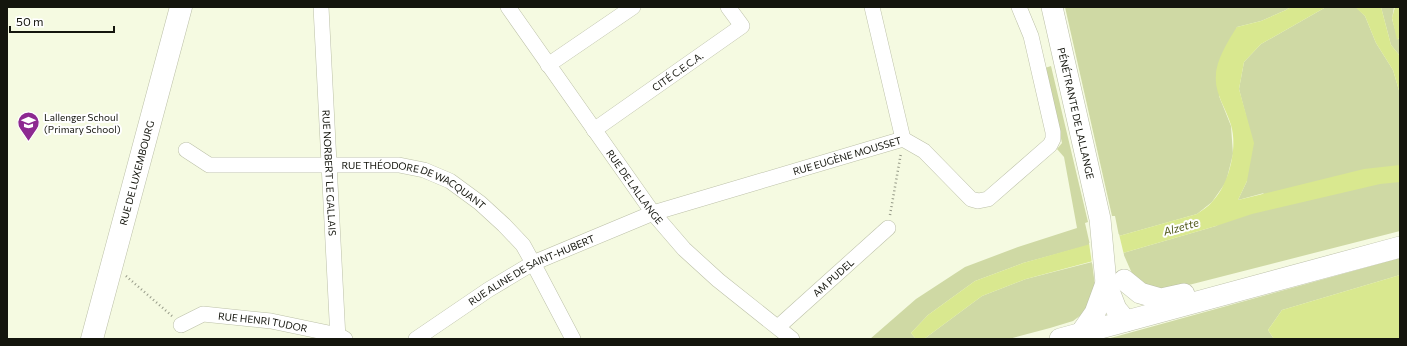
<svg xmlns="http://www.w3.org/2000/svg" width="1407" height="346" font-family="Commissioner,sans-serif">
	<rect width="100%" height="100%" fill="#f5fae1"/>
	<!-- green -->
	<path fill="#cfd9a4" d="M1065,7H1290L1286,10L1261,21L1237,27L1219,96L1231,126L1233,154L1226,182L1212,202L1197,214L1119,236L1115,216H1112Z
		M1326,7H1356L1365,16L1376,43L1393,70L1400,94V231L1173,289L1154,288L1134,278L1123,253L1216,226L1264,193L1238,200L1247,181L1246,116L1239,89L1244,62L1261,44Z
		M1381,7H1394L1392,19L1398,39L1400,37V56L1391,45Z
		M1051,66L1088,222L1085,223L1090,245L1023,263L975,281L928,315L911,333L916,339H870L916,299L965,267L1018,247L1077,228L1064,157L1057,149L1062,143L1045,68Z
		M1400,258V275L1282,310L1268,330L1274,339H1107Z
		M1092,262L1095,286L1085,312L1073,321L1050,328L1009,339H924L982,296L1026,279Z"/>
	<!-- water -->
	<path fill="#d9e88f" d="M1290,7H1326L1261,44L1244,62L1239,89L1254,143L1247,181L1238,200L1364,169L1400,165V182L1380,184L1252,214L1216,226L1123,253L1026,279L982,296L924,339H916L911,333L928,315L975,281L1023,263L1197,214C1202,210 1208,207 1212,202C1229,185 1238,148 1231,125C1226,108 1214,93 1216,75C1216,61 1229,39 1237,27L1261,21L1286,10Z
		M1355,7H1381L1391,45L1400,56V94L1393,70L1376,43L1365,16Z
		M1395,7H1400V37L1397,40L1392,18Z
		M1400,275V339H1274L1268,330L1282,310Z"/>
	<!-- pier -->
	<path fill="#f5fae1" d="M1119,234L1124,255L1092,264L1089,243Z"/>
	<g fill="none" stroke-linecap="round" stroke-linejoin="round">
		<defs>
			<g id="street">
				<path id="s1" d="M321,7L338,339"/>
				<path id="s2" d="M508,7L653,213L684,249L718,280L792,339"/>
				<path d="M872,7L903,139"/>
				<path d="M548,65L633,7"/>
				<path id="s3" d="M594,130L742,26L728,7"/>
				<path id="s4" d="M186,150L209,165H399L424,170L450,181L480,203L504,225L523,245L533,263L573,339"/>
				<path id="s5" d="M181,325L203,314L271,321L338,335L345,339"/>
				<path id="s6" d="M778,327L888,228"/>
				<path id="s7" d="M416,339L488,290L533,263L653,213L903,139L924,151L971,199L978,201L988,199L1050,145L1053,139V132L1031,36L1019,7"/>
			</g>
			<g id="secondary">
				<path id="s8" d="M1052,7L1100,219L1106,283L1116,309L1126,321"/>
				<path d="M1124,280L1140,293L1161,299L1184,294"/>
				<path d="M1081,333L1095,313L1106,283"/>
				<path d="M1060,339L1400,247"/>
			</g>
			<g id="primary">
				<path id="s9" d="M92,339L181,7"/>
			</g>
		</defs>
		<!-- street casing -->
		<use href="#street" stroke="#bcc0a8" stroke-width="16"/>
		<!-- secondary casing -->
		<use href="#secondary" stroke="#bcc0a8" stroke-width="22"/>
		<!-- primary casing -->
		<use href="#primary" stroke="#bcc0a8" stroke-width="23"/>
		<!-- path -->
		<path stroke="#959987" stroke-width="2.5" stroke-dasharray="1 3" stroke-linecap="butt" d="M890,215L901,153
			M126,276L172,316"/>
		<!-- street -->
		<use href="#street" stroke="#fff" stroke-width="15"/>
		<!-- secondary -->
		<use href="#secondary" stroke="#fff" stroke-width="21"/>
		<!-- primary -->
		<use href="#primary" stroke="#fff" stroke-width="22"/>
	</g>
	<!-- icons -->
	<defs>
		<symbol id="school-pin" viewBox="-11 -11 22 30"><path d="M0 17L-7.5 6A9.5 9.5 0 1 1 7.5 6Z" fill="#8d2991" stroke="#fff"/><path d="M0-5L7-2L0 1L-7-2ZM-4 1L0 2.5L4 1V4Q0 6-4 4Z" fill="#fff"/></symbol>
	</defs>
	<g fill-rule="evenodd">
		<use href="#school-pin" x="16" y="110" width="25" height="34"/>
	</g>
	<g text-anchor="middle" stroke-width="4" stroke-linejoin="round" paint-order="stroke">
		<!-- street labels -->
		<g font-size="10" fill="#14150d" stroke="#fff">
			<text dy="4" stroke="none"><textPath href="#s3" startOffset="102">CITÉ C.E.C.A.</textPath></text>
			<text dy="4" stroke="none"><textPath href="#s8" startOffset="109">PÉNÉTRANTE DE LALLANGE</textPath></text>
			<text dy="4" stroke="none"><textPath href="#s7" startOffset="472">RUE EUGÈNE MOUSSET</textPath></text>
			<text dy="4" stroke="none"><textPath href="#s9" startOffset="172">RUE DE LUXEMBOURG</textPath></text>
			<text dy="4" stroke="none"><textPath href="#s1" startOffset="166">RUE NORBERT LE GALLAIS</textPath></text>
			<text dy="4" stroke="none"><textPath href="#s2" startOffset="220">RUE DE LALLANGE</textPath></text>
			<text dy="4" stroke="none"><textPath href="#s4" startOffset="237">RUE THÉODORE DE WACQUANT</textPath></text>
			<text dy="4" stroke="none"><textPath href="#s7" startOffset="135">RUE ALINE DE SAINT-HUBERT</textPath></text>
			<text dy="4" stroke="none"><textPath href="#s6" startOffset="74">AM PUDEL</textPath></text>
			<text dy="4" stroke="none"><textPath href="#s5" startOffset="85">RUE HENRI TUDOR</textPath></text>
		</g>
		<!-- poi labels -->
		<g font-size="10" fill="#14150d" stroke="#fff" text-anchor="start">
			<text x="44" y="121">Lallenger Schoul<tspan x="44" dy="12">(Primary School)</tspan></text>
		</g>
		<!-- water labels -->
		<g font-size="11" font-style="italic" fill="#51591a" stroke="#fff">
			<text transform="translate(1181 227) rotate(-16)" y="4">Alzette</text>
		</g>
	</g>
	<!-- border -->
	<rect width="1407" height="346" fill="none" stroke="#14150d" stroke-width="16"/>
	<!-- scale -->
	<path d="M10 26v6h104v-6" fill="none" stroke="#14150d" stroke-width="2"/>
	<text x="16" y="26" font-size="12" fill="#14150d" stroke="#ffffff" stroke-width="3" paint-order="stroke">50 m</text>
</svg>
